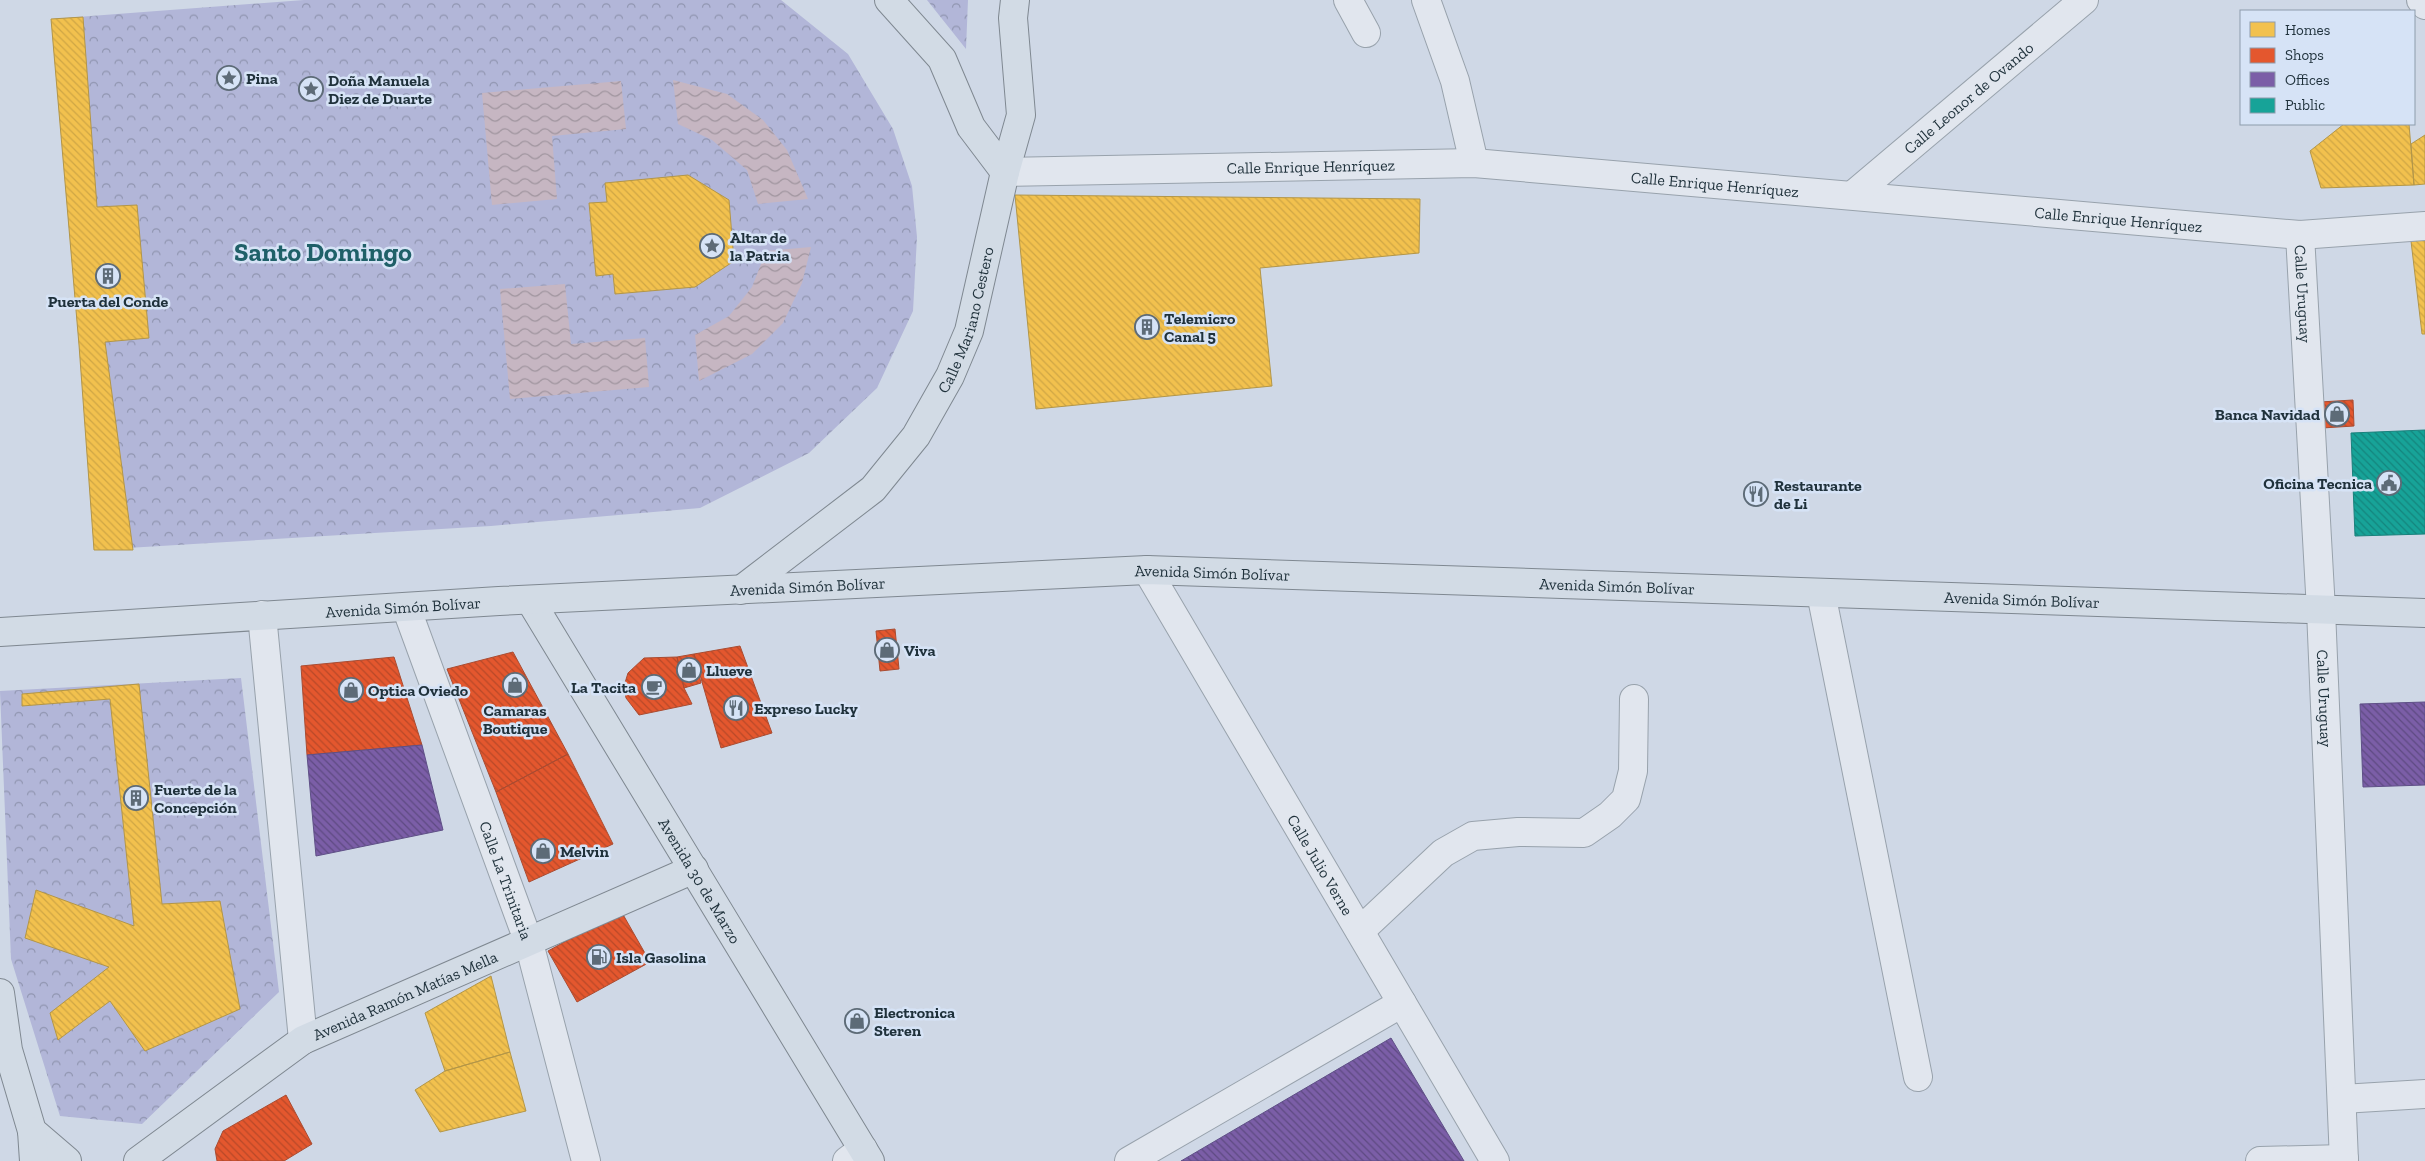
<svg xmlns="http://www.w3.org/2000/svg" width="2425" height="1161" font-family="'Zilla Slab',serif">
	<defs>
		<pattern id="park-crowns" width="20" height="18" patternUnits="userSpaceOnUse" patternTransform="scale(1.25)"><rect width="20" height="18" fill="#b2b6d8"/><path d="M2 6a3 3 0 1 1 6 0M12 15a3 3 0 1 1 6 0" fill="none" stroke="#9095b0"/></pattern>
		<pattern id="water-waves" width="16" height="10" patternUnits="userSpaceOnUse" patternTransform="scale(1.25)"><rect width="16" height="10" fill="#c6b6c2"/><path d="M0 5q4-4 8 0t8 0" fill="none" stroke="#a0959f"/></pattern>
		<pattern id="homes-back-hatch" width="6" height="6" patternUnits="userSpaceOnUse" patternTransform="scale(1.25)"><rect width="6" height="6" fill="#f2c14e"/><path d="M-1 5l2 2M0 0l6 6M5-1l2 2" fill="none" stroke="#cfa645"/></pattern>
		<pattern id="shops-back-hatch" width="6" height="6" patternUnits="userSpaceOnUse" patternTransform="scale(1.25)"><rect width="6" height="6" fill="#e4572e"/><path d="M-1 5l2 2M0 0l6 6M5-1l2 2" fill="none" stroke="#b84928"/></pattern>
		<pattern id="offices-back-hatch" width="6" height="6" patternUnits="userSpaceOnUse" patternTransform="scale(1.25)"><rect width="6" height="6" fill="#7b5ea7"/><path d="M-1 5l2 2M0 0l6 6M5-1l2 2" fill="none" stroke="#5e4a82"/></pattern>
		<pattern id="public-back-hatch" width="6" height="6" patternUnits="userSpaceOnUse" patternTransform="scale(1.25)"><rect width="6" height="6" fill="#17a398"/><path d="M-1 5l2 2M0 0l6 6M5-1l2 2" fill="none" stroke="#14857d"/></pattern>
	</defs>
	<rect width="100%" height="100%" fill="#cfd8e6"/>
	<!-- park -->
	<path fill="url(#park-crowns)" d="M304,0H781L848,54L893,129L912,186L917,237L913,311L877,388L809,453L700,508L491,526L94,550L79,345L51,19Z
		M927,0H968L966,49Z
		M241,678L279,992L142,1124L60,1116L11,959L0,691Z"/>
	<!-- water -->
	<path fill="url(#water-waves)" d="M673,80L727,94L763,120L787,150L808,199L758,204L747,170L712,140L678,124Z
		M621,81L626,129L552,136L557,199L492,205L482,93Z
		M811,247L802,283L783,323L752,354L699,381L695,335L729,316L752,287L766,251Z
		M565,284L571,344L645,338L649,387L510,399L500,289Z"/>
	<!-- homes -->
	<path fill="url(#homes-back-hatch)" stroke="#b39648" d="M83,17L97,207L137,205L149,338L105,342L133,550H94L79,345L51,19Z
		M2344,124H2409L2414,185L2321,188L2310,151Z
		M2425,135V184L2414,185L2411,144Z
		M688,175L729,200L734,261L695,287L615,294L613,274L596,276L589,203L607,202L605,183Z
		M1015,195L1420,199L1419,253L1260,268L1272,386L1036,409Z
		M2425,239V334H2422L2411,241Z
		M139,684L162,904L220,901L240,1009L145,1051L110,1001L58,1040L50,1013L109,967L25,938L36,890L134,926L110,699L22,706V694Z
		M491,976L510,1052L445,1071L425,1013Z
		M510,1052L526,1111L440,1132L415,1090L445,1071Z"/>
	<!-- shops -->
	<path fill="url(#shops-back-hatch)" stroke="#a94c32" d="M2353,400L2354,426L2322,428L2320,402Z
		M895,629L899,669L880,671L876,631Z
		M740,646L772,733L721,748L694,654Z
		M513,652L568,754L496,792L447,669Z
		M694,654L701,683L684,688L677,657Z
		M394,657L422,745L307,755L301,666Z
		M677,657L684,688L692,704L639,715L626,698L624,686L628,673L644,658Z
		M568,754L613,844L529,882L496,792Z
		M621,911L650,962L577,1002L548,951Z
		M286,1095L312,1144L284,1161H217L215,1149L223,1131Z"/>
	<!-- offices -->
	<path fill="url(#offices-back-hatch)" stroke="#5f5087" d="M2425,702V785L2363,787L2360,704Z
		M422,745L443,830L316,856L307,755Z
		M1391,1038L1464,1161H1181Z"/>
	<!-- public -->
	<path fill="url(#public-back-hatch)" stroke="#19817c" d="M2425,430V534L2355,536L2351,433Z"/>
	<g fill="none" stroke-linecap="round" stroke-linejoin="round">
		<defs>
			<g id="minor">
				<path d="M1348,0L1366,33"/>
				<path d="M1426,0L1455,81L1474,163"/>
				<path d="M2421,0L2425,5"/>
				<path id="s1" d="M1005,172L1474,163L2300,235L2425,226"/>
				<path id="s2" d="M1853,195L2084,0"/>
				<path id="s3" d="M2300,235L2321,610L2344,1161"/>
				<path id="s4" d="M1147,570L1495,1161"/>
				<path d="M1821,593L1918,1077"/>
				<path id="s5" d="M406,607L529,943L586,1161"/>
				<path d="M262,615L303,1040"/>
				<path d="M1360,931L1443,853L1473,836L1518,832L1584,833L1610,815L1626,799L1633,771L1634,699"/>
				<path d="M2342,1099L2425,1094"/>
				<path d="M847,1161L863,1149"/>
				<path d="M1129,1161L1402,1003"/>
				<path d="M2260,1161L2344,1159"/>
			</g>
			<g id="major">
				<path d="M889,0L942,59L971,127L1005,172"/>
				<path id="s6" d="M741,590L873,489L916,436L950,376L969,331L1005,172L1021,115L1013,18L1015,0"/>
				<path id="s7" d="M530,600L870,1161"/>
				<path id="s8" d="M0,632L499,601L1147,570L2425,613"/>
				<path d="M0,993L8,1050L32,1131L67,1161"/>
				<path d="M32,1131L34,1161"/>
				<path id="s9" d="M138,1161L303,1040L694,869"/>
			</g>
		</defs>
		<!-- minor casing -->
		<use href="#minor" stroke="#98a2ac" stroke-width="30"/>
		<!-- major casing -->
		<use href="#major" stroke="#7f8891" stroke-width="30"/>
		<!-- minor -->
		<use href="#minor" stroke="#e1e6ee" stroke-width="28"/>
		<!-- major -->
		<use href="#major" stroke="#d2dbe5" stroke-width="28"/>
	</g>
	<!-- icons -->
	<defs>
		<symbol id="sight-ring" viewBox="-11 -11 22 22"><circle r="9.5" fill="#d6e3f6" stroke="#5d6b77" stroke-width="1.5"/><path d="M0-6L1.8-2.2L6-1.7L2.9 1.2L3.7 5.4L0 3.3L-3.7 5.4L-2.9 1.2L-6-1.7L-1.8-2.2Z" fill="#5d6b77"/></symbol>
		<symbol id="building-ring" viewBox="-11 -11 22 22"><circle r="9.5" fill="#d6e3f6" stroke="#5d6b77" stroke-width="1.5"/><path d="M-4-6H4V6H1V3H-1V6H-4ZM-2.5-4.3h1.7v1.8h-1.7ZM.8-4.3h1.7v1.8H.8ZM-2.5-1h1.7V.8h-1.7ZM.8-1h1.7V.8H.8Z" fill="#5d6b77"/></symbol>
		<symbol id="shop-ring" viewBox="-11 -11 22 22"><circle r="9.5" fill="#d6e3f6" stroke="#5d6b77" stroke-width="1.5"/><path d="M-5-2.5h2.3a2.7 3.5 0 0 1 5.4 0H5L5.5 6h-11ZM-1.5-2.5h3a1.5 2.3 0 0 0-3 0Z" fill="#5d6b77"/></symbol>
		<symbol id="civic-ring" viewBox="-11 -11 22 22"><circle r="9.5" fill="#d6e3f6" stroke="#5d6b77" stroke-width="1.5"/><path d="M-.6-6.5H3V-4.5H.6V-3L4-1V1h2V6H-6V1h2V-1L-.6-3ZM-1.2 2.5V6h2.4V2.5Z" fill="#5d6b77"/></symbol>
		<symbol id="restaurant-ring" viewBox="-11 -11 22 22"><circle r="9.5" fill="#d6e3f6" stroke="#5d6b77" stroke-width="1.5"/><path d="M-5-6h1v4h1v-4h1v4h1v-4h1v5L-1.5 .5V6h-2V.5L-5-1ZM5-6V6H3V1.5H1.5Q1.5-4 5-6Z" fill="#5d6b77"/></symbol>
		<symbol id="cafe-ring" viewBox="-11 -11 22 22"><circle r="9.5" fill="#d6e3f6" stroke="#5d6b77" stroke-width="1.5"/><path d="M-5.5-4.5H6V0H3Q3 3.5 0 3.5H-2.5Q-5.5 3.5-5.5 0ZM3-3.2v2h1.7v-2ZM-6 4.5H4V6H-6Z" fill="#5d6b77"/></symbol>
		<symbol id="fuel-ring" viewBox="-11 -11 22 22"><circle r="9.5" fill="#d6e3f6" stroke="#5d6b77" stroke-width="1.5"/><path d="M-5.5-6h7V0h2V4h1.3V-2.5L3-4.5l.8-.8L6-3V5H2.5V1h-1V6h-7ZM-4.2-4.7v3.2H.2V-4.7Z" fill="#5d6b77"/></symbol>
	</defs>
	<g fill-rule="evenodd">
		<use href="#sight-ring" x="215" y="64" width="28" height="28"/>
		<use href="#sight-ring" x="297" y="75" width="28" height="28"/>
		<use href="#sight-ring" x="698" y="232" width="28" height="28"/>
		<use href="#building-ring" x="94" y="262" width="28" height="28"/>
		<use href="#building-ring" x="1133" y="313" width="28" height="28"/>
		<use href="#shop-ring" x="2323" y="400" width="28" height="28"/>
		<use href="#civic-ring" x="2375" y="469" width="28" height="28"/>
		<use href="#restaurant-ring" x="1742" y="480" width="28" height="28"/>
		<use href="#shop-ring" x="873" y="636" width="28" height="28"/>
		<use href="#shop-ring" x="675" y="656" width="28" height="28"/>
		<use href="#shop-ring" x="501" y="671" width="28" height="28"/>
		<use href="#cafe-ring" x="640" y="673" width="28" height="28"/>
		<use href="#shop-ring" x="337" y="676" width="28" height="28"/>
		<use href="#restaurant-ring" x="722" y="694" width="28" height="28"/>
		<use href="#building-ring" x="122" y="784" width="28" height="28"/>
		<use href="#shop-ring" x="529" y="837" width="28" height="28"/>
		<use href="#fuel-ring" x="585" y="943" width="28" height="28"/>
		<use href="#shop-ring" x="843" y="1007" width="28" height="28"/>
	</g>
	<g text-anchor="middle" stroke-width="5" stroke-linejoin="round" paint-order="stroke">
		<!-- poi labels -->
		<g font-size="16" font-weight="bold" fill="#1f313b" stroke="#d6e3f6" text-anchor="start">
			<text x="246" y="84">Pina</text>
			<text x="328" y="86">Doña Manuela<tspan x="328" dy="18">Diez de Duarte</tspan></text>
			<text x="730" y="243">Altar de<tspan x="730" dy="18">la Patria</tspan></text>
			<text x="108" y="307" text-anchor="middle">Puerta del Conde</text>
			<text x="1164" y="324">Telemicro<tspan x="1164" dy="18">Canal 5</tspan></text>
			<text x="2320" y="420" text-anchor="end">Banca Navidad</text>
			<text x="2372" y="489" text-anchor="end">Oficina Tecnica</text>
			<text x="1774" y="491">Restaurante<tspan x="1774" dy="18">de Li</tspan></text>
			<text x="904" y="656">Viva</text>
			<text x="706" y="676">Llueve</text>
			<text x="636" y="693" text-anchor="end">La Tacita</text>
			<text x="368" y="696">Optica Oviedo</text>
			<text x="754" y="714">Expreso Lucky</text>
			<text x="515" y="716" text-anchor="middle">Camaras<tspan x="515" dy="18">Boutique</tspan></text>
			<text x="154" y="795">Fuerte de la<tspan x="154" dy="18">Concepción</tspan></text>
			<text x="560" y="857">Melvin</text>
			<text x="616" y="963">Isla Gasolina</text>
			<text x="874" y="1018">Electronica<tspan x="874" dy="18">Steren</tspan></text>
		</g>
		<!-- street labels -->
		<g font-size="16" fill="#1f313b" stroke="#d6e3f6">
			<text dy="6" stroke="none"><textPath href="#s2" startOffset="151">Calle Leonor de Ovando</textPath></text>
			<text dy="6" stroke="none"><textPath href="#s1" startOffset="306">Calle Enrique Henríquez</textPath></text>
			<text dy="6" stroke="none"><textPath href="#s1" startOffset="711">Calle Enrique Henríquez</textPath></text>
			<text dy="6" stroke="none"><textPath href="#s1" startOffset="1116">Calle Enrique Henríquez</textPath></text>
			<text dy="6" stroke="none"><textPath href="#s3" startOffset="59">Calle Uruguay</textPath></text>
			<text dy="6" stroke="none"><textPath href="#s6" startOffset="362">Calle Mariano Cestero</textPath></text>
			<text dy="6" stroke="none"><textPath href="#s8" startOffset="1214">Avenida Simón Bolívar</textPath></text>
			<text dy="6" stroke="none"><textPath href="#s8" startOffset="1619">Avenida Simón Bolívar</textPath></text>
			<text dy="6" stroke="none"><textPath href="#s8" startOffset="809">Avenida Simón Bolívar</textPath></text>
			<text dy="6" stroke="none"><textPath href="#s8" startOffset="2024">Avenida Simón Bolívar</textPath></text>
			<text dy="6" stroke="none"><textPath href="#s8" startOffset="404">Avenida Simón Bolívar</textPath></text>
			<text dy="6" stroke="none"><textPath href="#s3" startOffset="464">Calle Uruguay</textPath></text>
			<text dy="6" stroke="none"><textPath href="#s4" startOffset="342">Calle Julio Verne</textPath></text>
			<text dy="6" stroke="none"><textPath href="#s7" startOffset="328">Avenida 30 de Marzo</textPath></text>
			<text dy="6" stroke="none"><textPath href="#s5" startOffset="291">Calle La Trinitaria</textPath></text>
			<text dy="6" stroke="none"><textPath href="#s9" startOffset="316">Avenida Ramón Matías Mella</textPath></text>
		</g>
		<!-- town labels -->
		<g font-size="26" font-weight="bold" fill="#1f6068" stroke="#d6e3f6">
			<text x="323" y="261">Santo Domingo</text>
		</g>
	</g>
	<!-- legend -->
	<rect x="2240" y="10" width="175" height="115" fill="#d6e3f6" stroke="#8d9cab"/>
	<rect x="2250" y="22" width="25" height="15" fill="#f2c14e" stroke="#8d9cab"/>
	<text x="2285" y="35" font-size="15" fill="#1f313b">Homes</text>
	<rect x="2250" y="48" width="25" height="15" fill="#e4572e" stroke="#8d9cab"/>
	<text x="2285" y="60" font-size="15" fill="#1f313b">Shops</text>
	<rect x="2250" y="72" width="25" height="15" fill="#7b5ea7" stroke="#8d9cab"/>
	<text x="2285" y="85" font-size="15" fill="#1f313b">Offices</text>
	<rect x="2250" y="98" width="25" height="15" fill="#17a398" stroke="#8d9cab"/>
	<text x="2285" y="110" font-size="15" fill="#1f313b">Public</text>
</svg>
